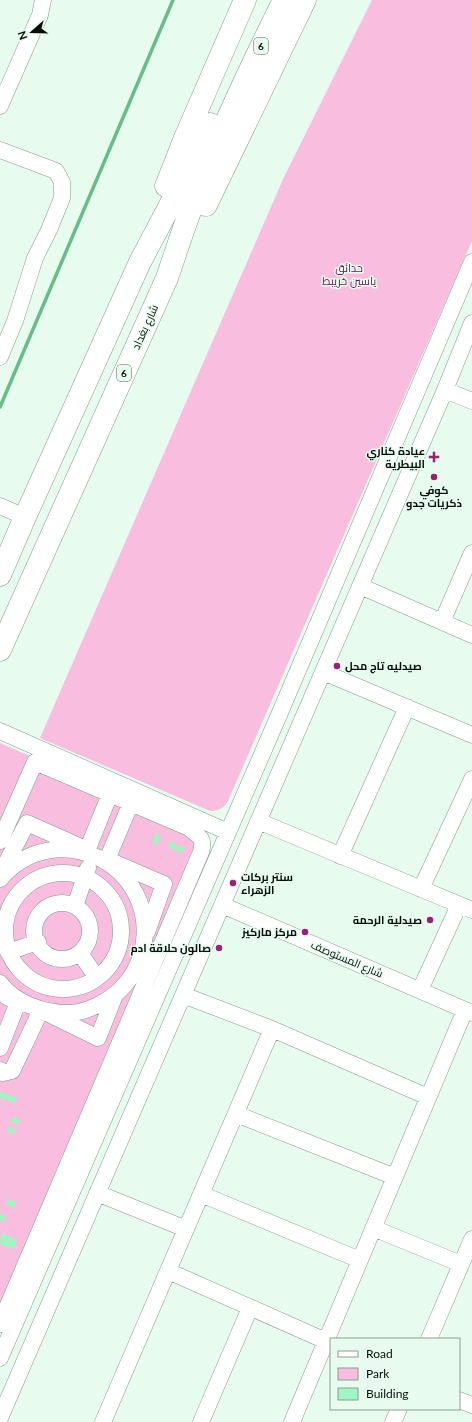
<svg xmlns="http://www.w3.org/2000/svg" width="472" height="1422" font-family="Lato,Cairo,sans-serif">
	<rect width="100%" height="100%" fill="#e7fcee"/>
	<!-- green -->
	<path fill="#f9bedf" d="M372,0H472V241L228,801C224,808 218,811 210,811L40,738L284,177Z
		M0,743L201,830L0,1330Z"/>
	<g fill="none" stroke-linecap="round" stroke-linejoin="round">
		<!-- stream -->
		<path stroke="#67bc8a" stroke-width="3.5" d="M0,407L173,0"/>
	</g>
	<!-- building -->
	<path fill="#a0f6c1" d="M156,834L161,836L157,845L152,843Z
		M170,841L179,847V845L185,848L182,853L168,847Z
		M0,1092L17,1098L15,1103L0,1098Z
		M12,1117L20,1120L19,1125L10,1122Z
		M8,1127L16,1130L14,1134L6,1131Z
		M8,1199L16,1202L14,1208L6,1204Z
		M0,1214L6,1216L4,1222L0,1221Z
		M1,1233L17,1240L14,1249L0,1244Z"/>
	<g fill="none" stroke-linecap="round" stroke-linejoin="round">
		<defs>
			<path id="minor" d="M0,106L40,15L43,0
				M0,150L56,171L62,182V198L49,230L35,258L15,321L0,357
				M445,390L472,401
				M0,506L25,517
				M360,586L472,635
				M442,622L472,553
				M323,672L472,735
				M0,731L228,832
				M258,821L472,910
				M0,841L35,762L189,828C199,836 205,838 201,852L0,1324
				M86,853L110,794
				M340,856L407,707
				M106,862L131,803
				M113,862L164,884L147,932
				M5 931a58 58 0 1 1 116 0a58 58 0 1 1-116 0Z
				M1,873L27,823L81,847
				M0,879C55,814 159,864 143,948C140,963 132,978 120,990C107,1002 88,1012 69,1013C44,1013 16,1004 0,983
				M421,889L472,779
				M34 931a28 28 0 1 1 56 0a28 28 0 1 1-56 0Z
				M222,905L472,1013
				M75,906L88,868
				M8,952L38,942
				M80,953L97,978
				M420,990L459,905
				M183,995L272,1029L428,1097
				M0,1048L18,1002L7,997
				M0,1070L3,1073L12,1071L41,1010L98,1038L115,995
				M236,1114L395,1177
				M97,1193L186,1229
				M201,1194L360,1260
				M373,1228L461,1264
				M168,1271L326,1341
				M429,1339L472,1239
				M0,1358L279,715L472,262
				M459,1400L472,1405
				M0,1418L445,390L472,323
				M103,1422L272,1029
				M201,1422L250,1308
				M292,1422L465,1010
				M393,1422L399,1409"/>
			<path id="highway" d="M166,186L185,138L245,0
				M206,205L305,0
				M0,575L25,517L140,262L185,177L210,124
				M0,650L167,278C178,246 188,214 201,183C225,120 254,60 284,0"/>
		</defs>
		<!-- minor casing -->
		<use href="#minor" stroke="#86998c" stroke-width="17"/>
		<!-- highway casing -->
		<use href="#highway" stroke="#86998c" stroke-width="23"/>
		<!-- minor -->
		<use href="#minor" stroke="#fff" stroke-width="16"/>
		<!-- highway -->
		<use href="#highway" stroke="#fff" stroke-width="22"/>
	</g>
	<!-- markers -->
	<g fill="#9e2075" stroke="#e7fcee" stroke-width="1.5">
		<path d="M432 451h4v4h4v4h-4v4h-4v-4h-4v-4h4z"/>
		<circle cx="434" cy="477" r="4"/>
		<circle cx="337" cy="666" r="4"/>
		<circle cx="233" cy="883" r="4"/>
		<circle cx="430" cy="920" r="4"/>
		<circle cx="305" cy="932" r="4"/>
		<circle cx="219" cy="948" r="4"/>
	</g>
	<g text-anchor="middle" stroke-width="3" stroke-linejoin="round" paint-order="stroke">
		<!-- shield labels -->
		<g fill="#e7fcee" stroke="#4b564f" stroke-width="1">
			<rect x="254" y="38" width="14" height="16" rx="3"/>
			<rect x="117" y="365" width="14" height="16" rx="3"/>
		</g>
		<g font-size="10" font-weight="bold" fill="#080f0b">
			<text x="261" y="50">6</text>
			<text x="124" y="377">6</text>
		</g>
		<!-- park labels -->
		<g font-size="11" fill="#6f1251" stroke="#e7fcee">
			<text x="349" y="272">حدائق<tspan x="349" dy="13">ياسين خريبط</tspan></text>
		</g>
		<!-- street labels -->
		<g font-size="11" fill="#080f0b" stroke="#e7fcee">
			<text transform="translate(145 327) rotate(-66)" y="4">شارع بغداد</text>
			<text transform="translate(347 959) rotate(23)" y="4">شارع المستوصف</text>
		</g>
		<!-- poi labels -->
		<g font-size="11" font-weight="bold" fill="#080f0b" stroke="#e7fcee" text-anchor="end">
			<text x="425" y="455">عيادة كناري<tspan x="425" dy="13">البيطرية</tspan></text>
			<text x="434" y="494" text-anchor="middle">كوفي<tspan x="434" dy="13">ذكريات جدو</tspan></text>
			<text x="345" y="670" text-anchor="start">صيدليه تاج محل</text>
			<text x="241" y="881" text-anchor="start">سنتر بركات<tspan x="241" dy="13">الزهراء</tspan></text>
			<text x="422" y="924">صيدلية الرحمة</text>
			<text x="297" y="936">مركز ماركيز</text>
			<text x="211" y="952">صالون حلاقة ادم</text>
		</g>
	</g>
	<!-- legend -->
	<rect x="330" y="1338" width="130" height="72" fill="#e7fcee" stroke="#8e9d93"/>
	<rect x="338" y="1351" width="20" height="6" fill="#ffffff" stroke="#8e9d93"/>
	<text x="366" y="1358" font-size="12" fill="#080f0b">Road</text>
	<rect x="338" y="1368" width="20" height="12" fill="#f9bedf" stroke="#8e9d93"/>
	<text x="366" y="1378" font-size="12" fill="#080f0b">Park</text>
	<rect x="338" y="1388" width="20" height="12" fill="#a0f6c1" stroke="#8e9d93"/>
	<text x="366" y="1398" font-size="12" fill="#080f0b">Building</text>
	<!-- north arrow -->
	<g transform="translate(32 32) rotate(250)" stroke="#e7fcee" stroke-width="3" paint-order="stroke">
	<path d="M0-3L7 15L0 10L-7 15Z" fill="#080f0b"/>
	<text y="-6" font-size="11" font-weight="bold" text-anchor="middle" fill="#080f0b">N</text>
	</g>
</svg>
